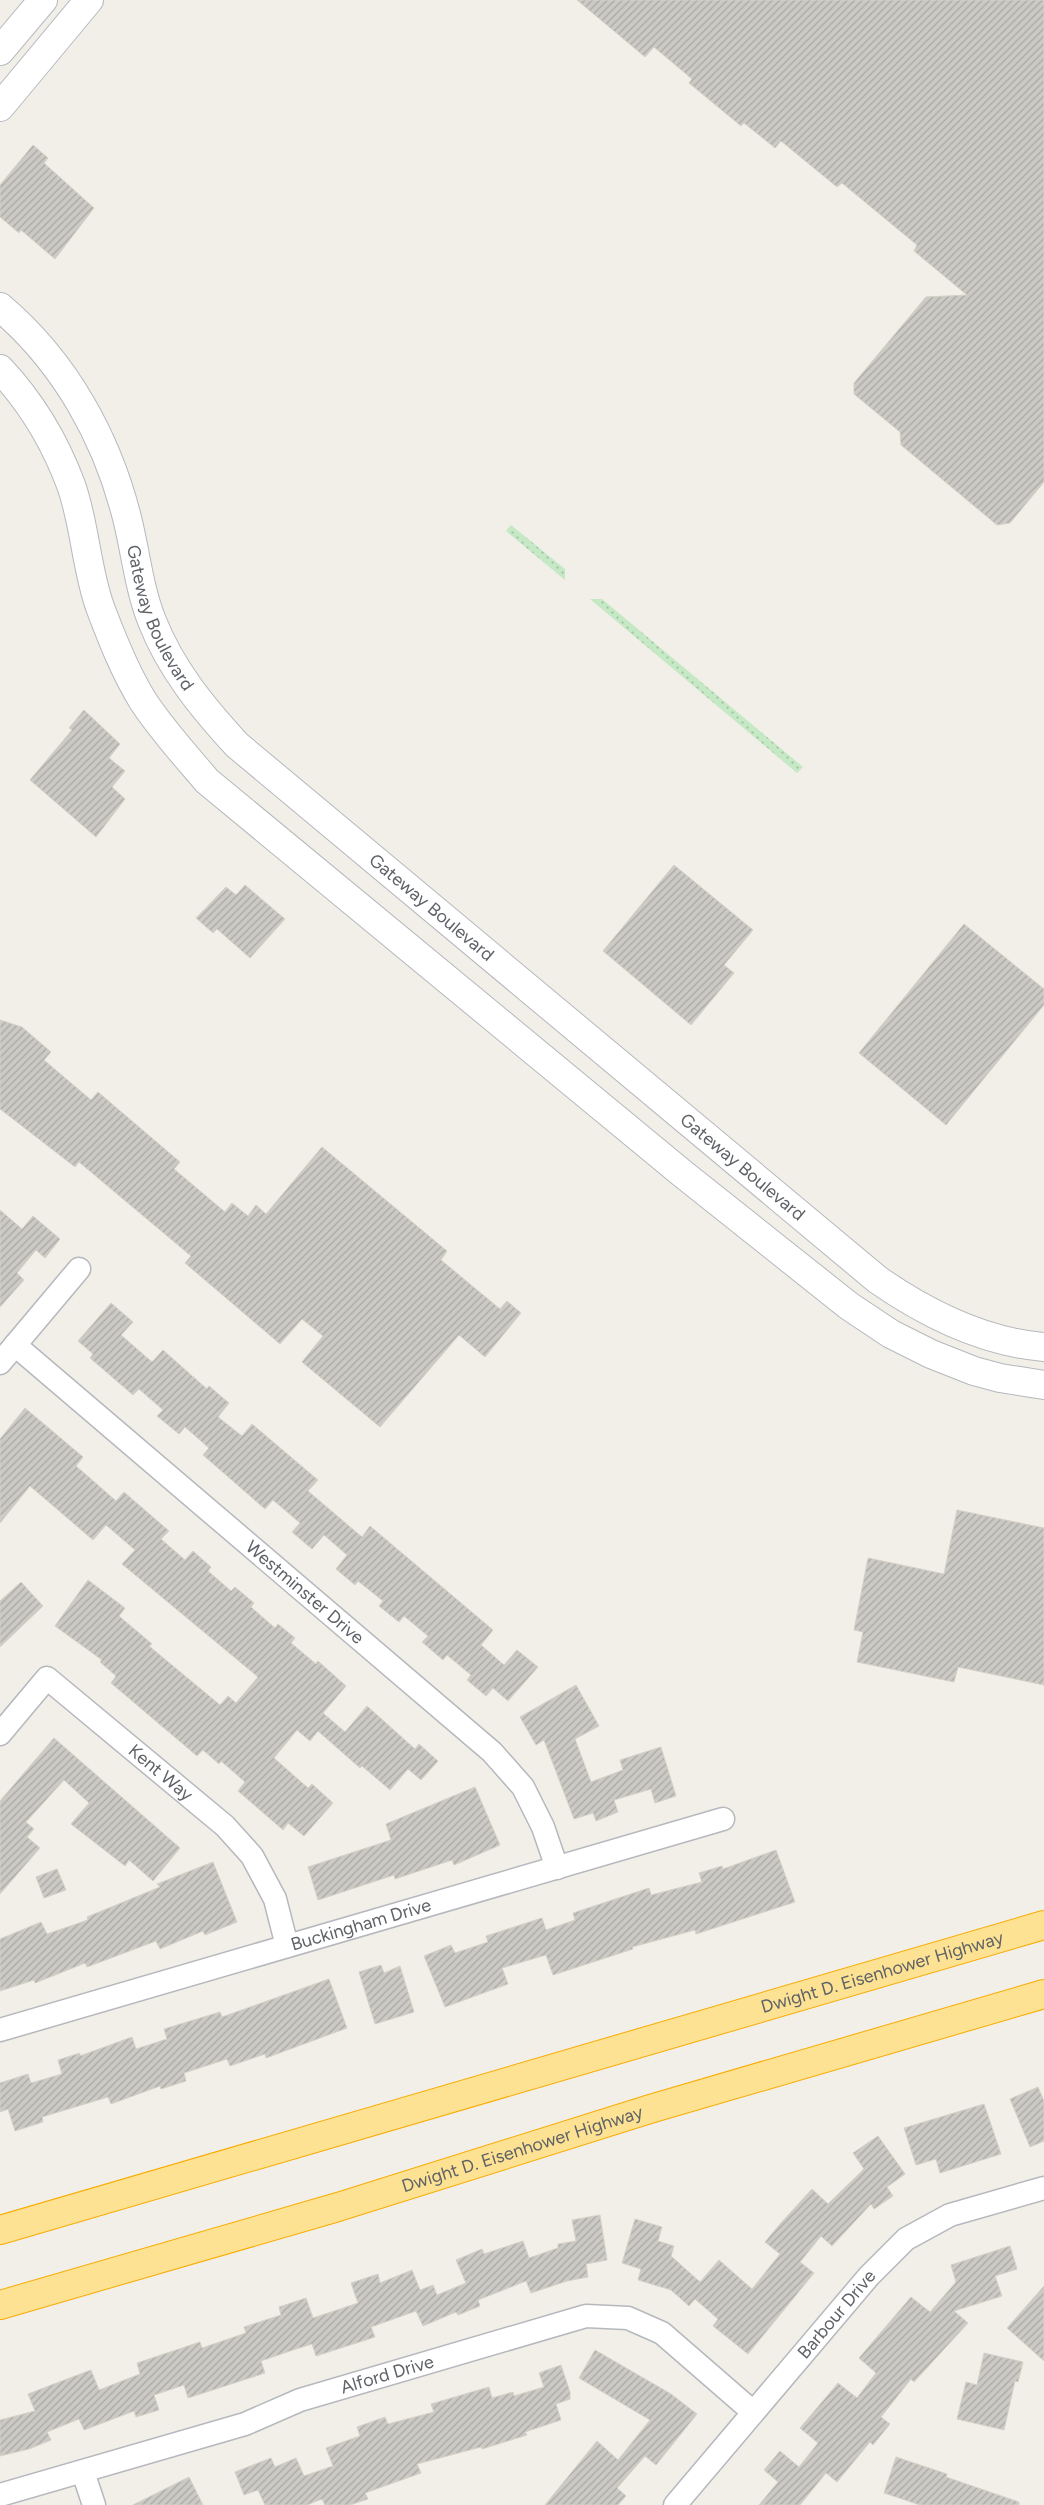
<svg xmlns="http://www.w3.org/2000/svg" width="1044" height="2505" font-family="Figtree,sans-serif">
	<defs>
		<pattern id="grass-dots" width="8" height="8" patternUnits="userSpaceOnUse" patternTransform="scale(1.25)"><rect width="8" height="8" fill="#c5e8c5"/><path d="M2 2h.1M6 6h.1" fill="none" stroke="#a3c0a4" stroke-width="1.8" stroke-linecap="round"/></pattern>
		<pattern id="building-hatch" width="6" height="6" patternUnits="userSpaceOnUse" patternTransform="scale(1.25)"><rect width="6" height="6" fill="#cccac5"/><path d="M-1 1l2-2M0 6l6-6M5 7l2-2" fill="none" stroke="#a9a8a4"/></pattern>
	</defs>
	<rect width="100%" height="100%" fill="#f1efe8"/>
	<!-- grass -->
	<path fill="url(#grass-dots)" d="M511,525L565,569V580L506,531Z
		M590,599H602L803,767L797,773Z"/>
	<!-- building -->
	<path fill="url(#building-hatch)" stroke="#d6d1c6" d="M577,0H1044V482L1010,523L997,525L901,445L900,432L854,394V383L926,297L967,295L914,251L917,245L842,183L837,187L781,141L775,148L744,123L741,126L689,83L692,79L654,47L645,57Z
		M33,145L48,158L44,163L94,208L55,259L21,230L19,233L0,217V185Z
		M84,710L120,744L109,758L125,771L112,787L125,799L96,837L30,780L72,730L69,728Z
		M674,865L753,930L724,965L734,973L691,1025L603,951Z
		M245,885L285,919L250,958L217,929L213,933L196,918L226,887L236,895Z
		M964,924L1044,989V1005L946,1125L859,1053Z
		M0,1020L22,1027L51,1052L44,1060L91,1100L98,1092L180,1162L174,1169L225,1212L232,1203L248,1216L256,1205L266,1214L322,1147L447,1251L441,1260L500,1309L507,1301L521,1313L485,1357L459,1335L380,1427L302,1362L323,1336L302,1319L280,1344L185,1263L191,1256L79,1162L75,1167L0,1109Z
		M0,1210L22,1229L33,1216L60,1239L45,1258L36,1250L17,1273L24,1280L0,1307Z
		M111,1303L133,1322L121,1335L152,1362L163,1350L207,1389L209,1386L229,1403L218,1417L242,1436L252,1424L318,1480L308,1491L362,1537L370,1526L493,1630L481,1645L504,1665L517,1650L538,1667L508,1701L493,1688L486,1696L467,1680L471,1675L447,1655L443,1660L422,1642L428,1636L404,1616L399,1622L379,1606L383,1601L358,1581L355,1585L336,1569L347,1555L324,1535L312,1549L292,1532L300,1523L273,1500L265,1509L203,1455L209,1448L185,1427L179,1434L157,1416L163,1410L139,1389L133,1395L90,1358L93,1354L78,1341Z
		M25,1408L83,1457L76,1466L91,1479L116,1501L124,1492L169,1531L161,1539L185,1560L193,1551L211,1567L208,1571L231,1591L235,1587L254,1603L251,1607L275,1628L278,1624L295,1638L291,1643L316,1664L318,1661L346,1686L323,1713L345,1732L367,1706L415,1749L419,1744L438,1761L421,1780L408,1769L390,1790L362,1766L360,1768L318,1731L310,1741L297,1730L274,1758L308,1788L312,1784L333,1803L304,1836L288,1823L283,1830L238,1791L245,1782L221,1761L219,1764L203,1750L197,1756L111,1683L116,1676L100,1662L102,1660L55,1626L88,1580L125,1608L119,1616L152,1644L149,1646L220,1705L228,1696L236,1703L258,1677L122,1564L135,1550L106,1525L93,1540L30,1486L0,1523V1439Z
		M957,1510L1044,1528V1685L958,1667L954,1682L857,1662L863,1632L854,1630L868,1558L944,1574Z
		M21,1582L43,1606L0,1647V1601Z
		M576,1685L599,1726L575,1739L591,1782L623,1770L620,1760L661,1747L676,1796L655,1803L651,1789L614,1800L618,1812L596,1821L593,1813L574,1819L544,1740L536,1745L520,1717Z
		M54,1738L180,1848L153,1881L129,1860L125,1866L71,1824L89,1803L64,1780L26,1822L34,1829L27,1837L40,1848L0,1894V1801Z
		M475,1787L500,1845L454,1865L452,1860L395,1879L394,1875L318,1900L308,1867L391,1840L386,1824Z
		M776,1850L795,1902L696,1934L695,1930L632,1947L633,1949L553,1975L546,1955L502,1968L508,1984L445,2007L424,1956L451,1945L455,1953L488,1942L486,1936L542,1918L546,1930L575,1920L573,1913L649,1888L651,1895L702,1882L699,1873L722,1866L723,1869Z
		M213,1862L237,1922L205,1935L203,1931L160,1949L156,1941L87,1967L85,1963L35,1983L34,1980L0,1991V1939L41,1922L47,1934L88,1920L87,1917L160,1887L157,1884Z
		M57,1869L66,1890L44,1898L36,1877Z
		M381,1965L384,1973L400,1966L414,2012L375,2024L359,1972Z
		M329,1979L347,2028L266,2058L265,2054L230,2066L227,2059L184,2073L186,2081L161,2089L160,2086L111,2104L108,2097L42,2117L43,2122L15,2131L8,2109L0,2112V2083L28,2074L31,2083L62,2074L58,2060L80,2053V2056L132,2037L136,2049L167,2039L164,2029L220,2012L222,2017Z
		M1038,2087L1044,2101V2141L1030,2147L1010,2099Z
		M984,2104L1001,2154L940,2173L936,2159L916,2165L904,2128Z
		M878,2136L905,2174L887,2187L893,2196L874,2209L871,2204L832,2246L821,2236L800,2262L814,2273L748,2354L713,2326L718,2319L695,2299L689,2306L671,2290L638,2280L641,2269L622,2263L635,2219L662,2227L658,2241L674,2246L671,2256L700,2282L719,2260L752,2289L780,2254L765,2242L780,2224L812,2189L828,2204L864,2169L853,2153Z
		M600,2215L607,2260L586,2264L588,2277L567,2281L531,2293L526,2281L478,2300L480,2306L458,2315L456,2312L423,2326L416,2311L371,2327L375,2337L316,2356L312,2344L293,2350L261,2361L265,2373L188,2398L184,2385L154,2395L159,2410L136,2417L134,2411L84,2430L79,2419L47,2432L51,2440L29,2449L0,2456V2420L35,2411L28,2394L54,2384L91,2370L99,2390L140,2374L137,2363L200,2342L202,2348L246,2333L244,2327L281,2315L279,2307L306,2298L313,2318L358,2303L351,2283L378,2274L380,2283L412,2270L420,2290L433,2285L437,2295L466,2283L456,2260L482,2249L484,2254L523,2241L529,2258L558,2248V2244L576,2241L572,2220Z
		M1010,2246L1017,2269L995,2276L1002,2296L954,2311L968,2323L914,2382L911,2379L881,2417L890,2424L873,2445L870,2442L837,2482L826,2473L800,2505H759L778,2482L764,2470L780,2451L799,2467L818,2443L800,2428L838,2383L857,2398L876,2373L859,2358L911,2297L930,2312L956,2282L951,2265Z
		M1044,2286V2361L1007,2328Z
		M595,2350L671,2394L697,2414L656,2465L645,2456L617,2488L626,2496L618,2505H545L597,2441L618,2460L650,2420L579,2378Z
		M984,2353L1023,2362L1018,2382L1015,2381L1004,2430L957,2419L966,2382L977,2385Z
		M561,2365L570,2392V2399L556,2404L561,2420L525,2432L527,2435L482,2449L481,2447L417,2464L421,2473L365,2493L368,2499L350,2505H325L322,2499L307,2505H265L258,2490L244,2495L235,2472L271,2458L275,2467L296,2458L304,2476L333,2466L326,2448L360,2436L357,2427L385,2417L388,2424L434,2412L431,2404L489,2387L492,2398L513,2392L514,2396L544,2387L539,2373Z
		M896,2457L947,2474L946,2477L1019,2502V2505H920L884,2493Z
		M189,2477L203,2505H133Z"/>
	<g fill="none" stroke-linecap="round" stroke-linejoin="round">
		<defs>
			<g id="minor">
				<path id="s1" d="M15,1345L492,1752L523,1787L543,1827L557,1868"/>
				<path d="M0,1363L79,1269"/>
				<path id="s2" d="M0,1734L47,1678L225,1826L252,1856L275,1899L287,1946"/>
				<path id="s3" d="M0,2030L723,1819"/>
				<path d="M83,2472L94,2505"/>
				<path id="s4" d="M0,2495L245,2424L300,2400L586,2316L628,2318L662,2333L753,2412"/>
				<path id="s5" d="M675,2505L869,2276L906,2239L950,2215L1044,2188"/>
			</g>
			<g id="tertiary">
				<path id="s6" d="M0,307C65,362 108,439 128,522C136,555 139,588 152,621C171,669 202,707 237,745L878,1280C927,1314 983,1342 1044,1347"/>
				<path d="M0,369C31,402 55,442 71,485C85,524 86,568 100,607C112,639 125,672 143,701C162,730 185,755 207,781L683,1174L849,1306L891,1334L931,1354L974,1371L1000,1378L1044,1385"/>
			</g>
			<path id="secondary" d="M0,51L43,0
				M0,107L89,0"/>
			<g id="motorway">
				<path id="s7" d="M0,2230L1044,1925"/>
				<path id="s8" d="M0,2305L338,2207L650,2109L1044,1994"/>
			</g>
		</defs>
		<!-- minor casing -->
		<use href="#minor" stroke="#b5b8bc" stroke-width="25"/>
		<!-- tertiary casing -->
		<use href="#tertiary" stroke="#b5b8bc" stroke-width="30"/>
		<!-- secondary casing -->
		<use href="#secondary" stroke="#b6babf" stroke-width="30"/>
		<!-- motorway casing -->
		<use href="#motorway" stroke="#f9ab00" stroke-width="30"/>
		<!-- minor -->
		<use href="#minor" stroke="#fff" stroke-width="22"/>
		<!-- tertiary -->
		<use href="#tertiary" stroke="#fff" stroke-width="28"/>
		<!-- secondary -->
		<use href="#secondary" stroke="#fff" stroke-width="28"/>
		<!-- motorway -->
		<use href="#motorway" stroke="#fde293" stroke-width="28"/>
	</g>
	<g text-anchor="middle" stroke-width="4.5" stroke-linejoin="round" paint-order="stroke">
		<!-- street labels -->
		<g font-size="18" fill="#5f6368" stroke="#fff">
			<text dy="6" stroke="none"><textPath href="#s6" startOffset="356">Gateway Boulevard</textPath></text>
			<text dy="6" stroke="none"><textPath href="#s6" startOffset="761">Gateway Boulevard</textPath></text>
			<text dy="6" stroke="none"><textPath href="#s6" startOffset="1166">Gateway Boulevard</textPath></text>
			<text dy="6" stroke="none"><textPath href="#s1" startOffset="381">Westminster Drive</textPath></text>
			<text dy="6" stroke="none"><textPath href="#s2" startOffset="221">Kent Way</textPath></text>
			<text dy="6" stroke="none"><textPath href="#s3" startOffset="376">Buckingham Drive</textPath></text>
			<text dy="6" stroke="none"><textPath href="#s7" startOffset="919">Dwight D. Eisenhower Highway</textPath></text>
			<text dy="6" stroke="none"><textPath href="#s8" startOffset="545">Dwight D. Eisenhower Highway</textPath></text>
			<text dy="6" stroke="none"><textPath href="#s5" startOffset="250">Barbour Drive</textPath></text>
			<text dy="6" stroke="none"><textPath href="#s4" startOffset="406">Alford Drive</textPath></text>
		</g>
	</g>
</svg>
